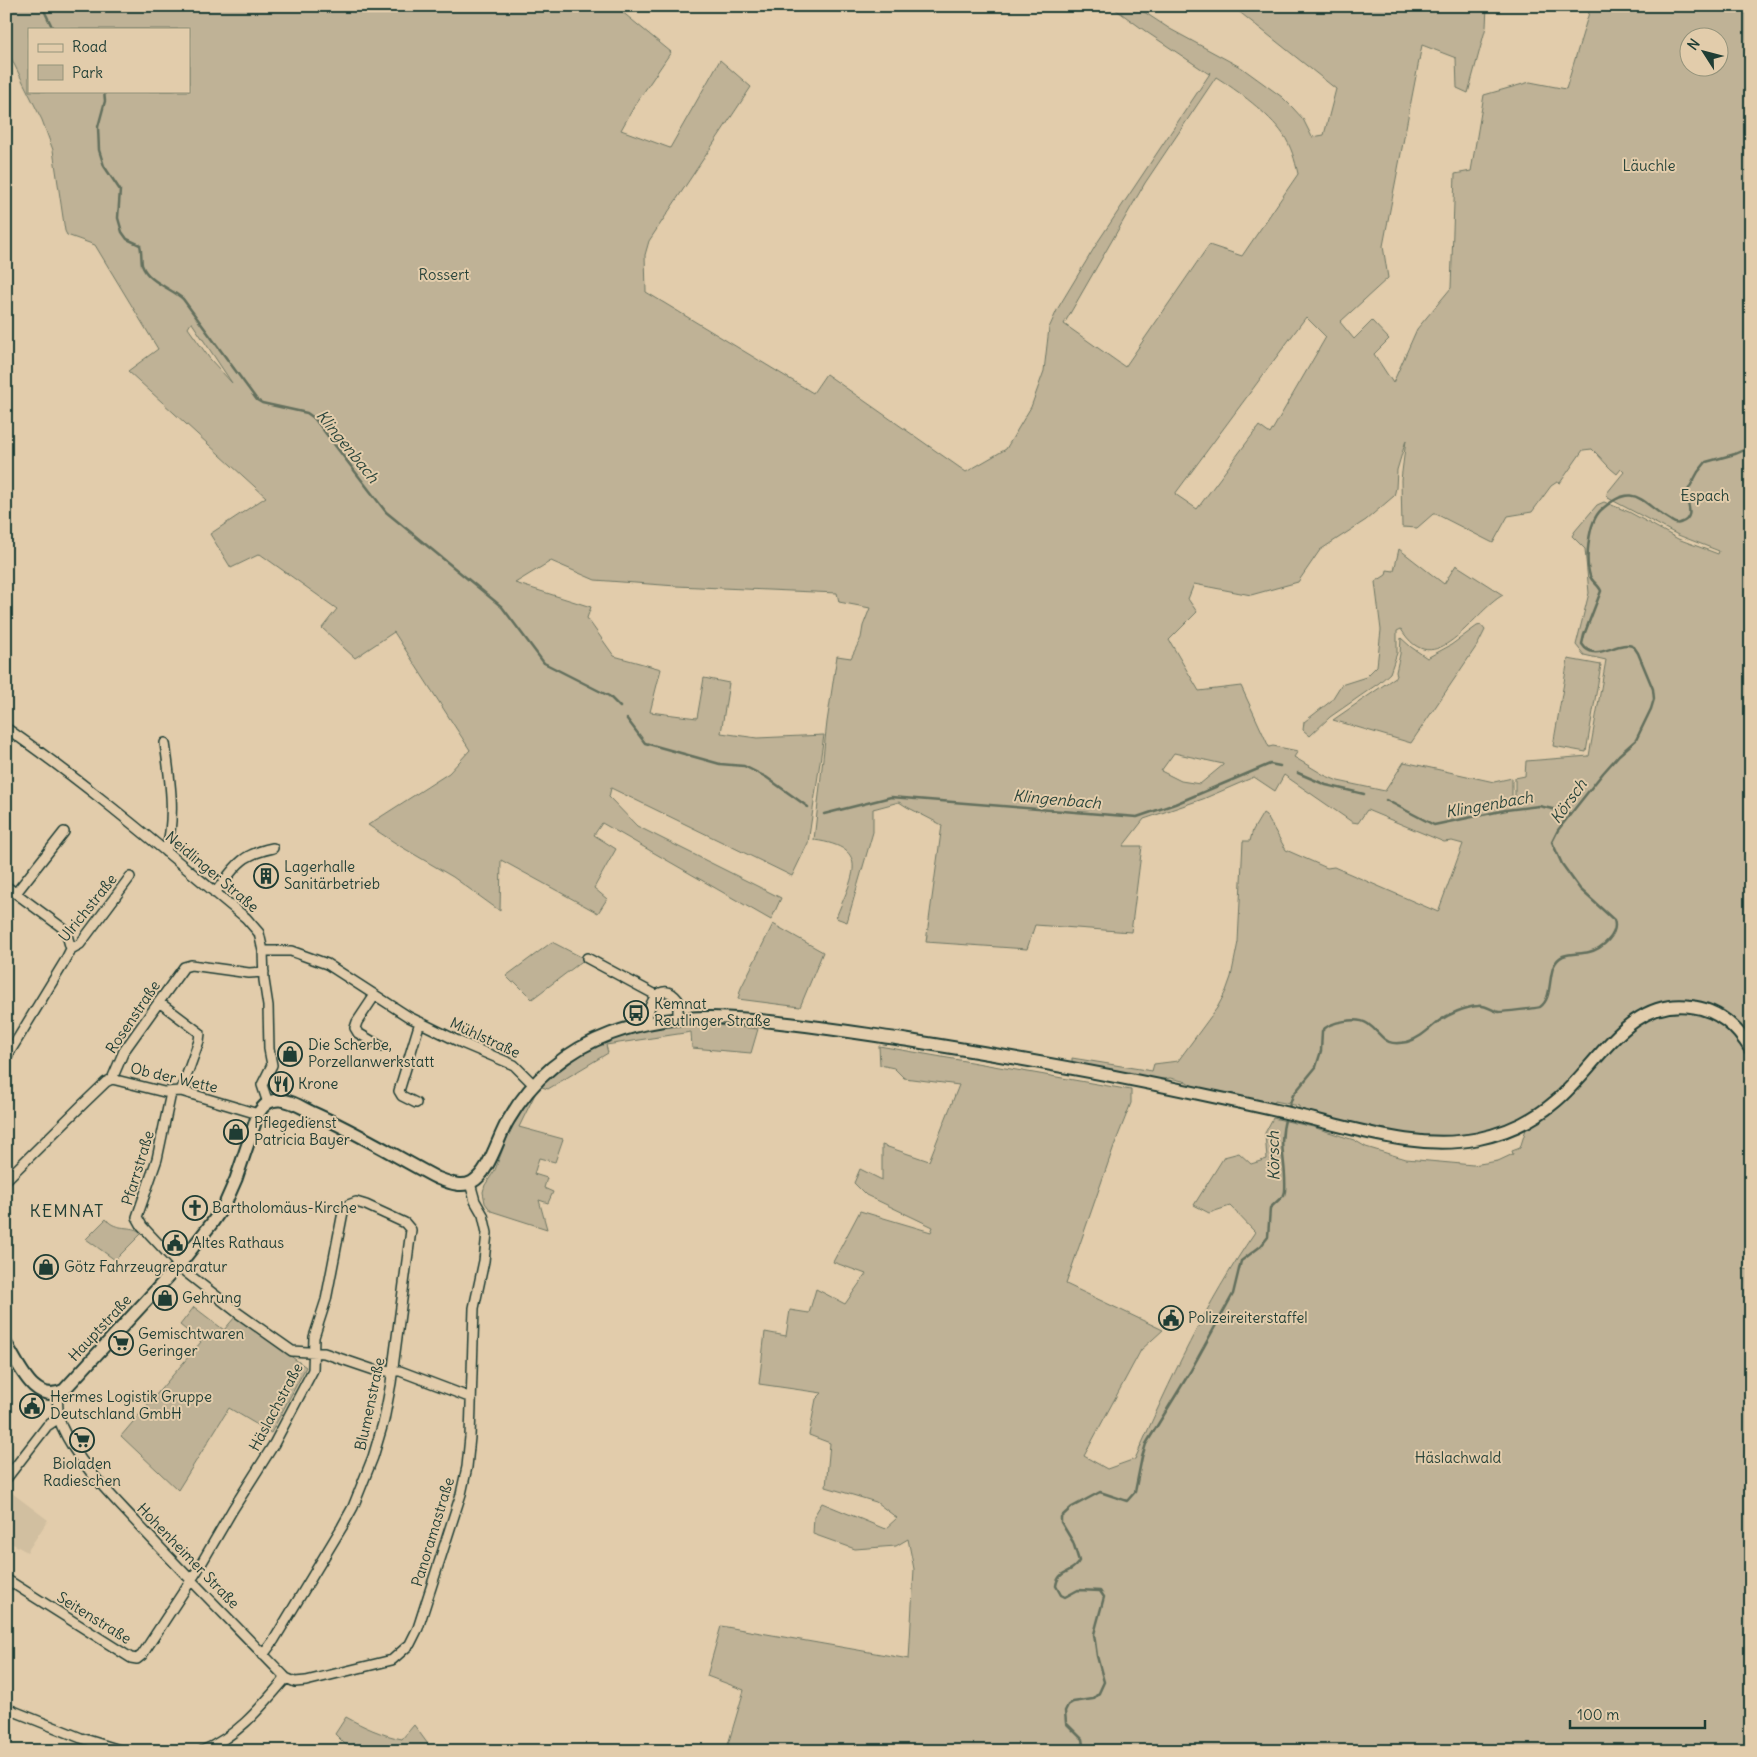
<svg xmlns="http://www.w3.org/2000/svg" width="1757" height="1757" font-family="Delius,sans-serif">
	<rect width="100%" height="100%" fill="#e2ccab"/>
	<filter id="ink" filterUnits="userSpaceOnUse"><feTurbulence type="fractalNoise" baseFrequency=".02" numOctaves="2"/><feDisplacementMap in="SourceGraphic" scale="10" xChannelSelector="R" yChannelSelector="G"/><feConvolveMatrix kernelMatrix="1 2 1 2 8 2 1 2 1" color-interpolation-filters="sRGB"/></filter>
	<g filter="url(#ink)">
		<!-- built -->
		<path fill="#d1bfa0" d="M8,1490L48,1520L27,1552L6,1540V1491Z"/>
		<!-- green -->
		<path fill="#bfb296" stroke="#6f7865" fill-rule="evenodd" d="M6,6H615L671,52L635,105L621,130L670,148L720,60L751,87L649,241L645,255L646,292L813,393L826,374L966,472L1006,449L1031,407L1044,371L1049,328L1058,308L1099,240L1211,72L1209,74L1148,33L1111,6H1135L1170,29L1242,68L1282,97L1293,108L1303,119L1312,137L1324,135L1336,89L1232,6H1487L1486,27L1468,93L1457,88L1456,58L1422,45L1383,246L1388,278L1340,322L1354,339L1372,321L1389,339L1374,354L1393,383L1417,329L1451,288L1455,174L1471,171L1484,95L1530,82L1566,89L1591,6H1751V1041L1696,1002L1672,1001L1655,1005L1635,1013L1622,1023C1599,1046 1580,1074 1555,1095C1476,1162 1388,1132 1299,1110V1106L1275,1101L1274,1105L1194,1087L1187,1082L1170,1078L1159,1080L1072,1063V1058L1152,1071L1154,1064L1178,1061L1217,1008L1226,991L1231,977L1238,942L1243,841H1250L1253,830L1263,813L1266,815L1286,850L1327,868L1334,867L1438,912L1463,844L1452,841L1444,842L1367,810L1358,823L1352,822L1284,775L1275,791L1254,777L1203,799L1144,819L1123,846H1142L1131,932L1035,925L1027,949L926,942L942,825L907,807L899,802L873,809V832L847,922L836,918C851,878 874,848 814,840L827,722L837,656L851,658L861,638L863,626L870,608L839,602L837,593L676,586L595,580L551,561L515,583L591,607L587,618L614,656L661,669L650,712L697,718L704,678L729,683L721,733L757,738L824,735L808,843L792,876L611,788L609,797L637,826L781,898L771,920L602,823L594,835L616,849L594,888L607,899L598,913L501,860L500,911L453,877L400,846L368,825L449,773L470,750L394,632L355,658L322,628L337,609L260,554L231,568L210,534L266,497L128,371L158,349L95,245L67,235L65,231L53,150L42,120L11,58L6,41ZM29,29H189V91H29ZM1690,38H1720V68H1690ZM1216,77C1237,90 1269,114 1283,134C1291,146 1295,160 1298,174L1242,256L1209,245L1125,367L1064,324L1145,183ZM1306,317L1326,337L1270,434L1259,426L1197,509L1175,494ZM191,323H192L232,383L210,359L188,328ZM1406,440L1401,480L1402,527L1417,528L1433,514H1436L1493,543L1508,516L1532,512L1551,486L1557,482L1560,483L1583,450L1592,449C1601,457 1607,467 1617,474L1621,469L1624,472L1607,493L1608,498L1678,535L1719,551L1718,554L1678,539L1629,512L1604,502L1597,505L1575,531L1572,536L1585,549L1589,593L1576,645L1584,655L1606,660L1589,756L1526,761L1525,776L1515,778V803H1512V778L1494,782L1404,762L1385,791L1338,781L1324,775L1294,757L1298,751L1273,746L1269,747L1241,686L1199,691L1169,640L1197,612L1188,599L1194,584L1251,595L1298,582L1320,550L1366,520L1394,496L1396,488L1397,470ZM1174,753L1223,764V765L1200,784L1181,781L1161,771Z
			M1399,549L1444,584L1456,565L1503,595C1472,612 1435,685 1401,629L1397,631V653L1390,673L1379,683L1330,717L1310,736L1303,730L1304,722L1331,701L1341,685L1366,677L1377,666L1381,630L1375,582L1386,575L1387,570L1394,571Z
			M1481,625L1485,630L1478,644L1411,743L1333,720L1397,676L1396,672L1400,654L1401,638L1411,647L1427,658L1451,645L1477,626Z
			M1568,659L1601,665L1586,752L1553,746Z
			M773,924L823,952L800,1007L738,999L741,988Z
			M552,942L585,959L532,999L515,982L513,983L506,976Z
			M1686,1011C1718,1018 1736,1030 1751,1060V1220L1743,1269L1751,1270V1751H731L727,1748L744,1690L707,1676L721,1626L909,1659L914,1569L908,1539L896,1546L855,1549L813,1534L814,1516L822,1503L885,1529L897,1518L876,1502L826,1487L830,1443L809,1435L816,1399L822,1393L759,1384L765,1332L786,1336L790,1310L809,1313L816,1289L845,1304L866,1274L833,1262L860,1211L931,1232L933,1227L866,1195L854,1183L860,1169L882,1180V1145L929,1161L959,1085L904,1078L894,1068L880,1065L879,1046L1131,1090V1103L1114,1146L1066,1284L1163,1330L1141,1350L1084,1456L1107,1469L1135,1459C1170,1380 1206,1303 1255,1232L1230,1206L1209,1213L1194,1205L1224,1157L1239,1153L1251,1164L1267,1159L1265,1133L1273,1118L1313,1127L1354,1140L1366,1147L1406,1159L1473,1165L1498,1161L1513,1154L1512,1151L1520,1148L1526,1129L1621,1038L1644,1020L1664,1012Z
			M695,1023L758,1029L751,1053L692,1048L691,1032L606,1045L608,1053L548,1089L539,1086L519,1127L563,1139L555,1162L539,1158L534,1174L547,1178L544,1188L553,1192L548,1203L539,1200L547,1229L491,1211L485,1203L483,1192L485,1185L495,1170L510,1130L539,1086L581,1055L606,1040L640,1029Z
			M106,1219C116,1232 131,1224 142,1233L115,1260L86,1239Z
			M194,1307L224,1330L235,1317L306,1367L271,1433L229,1408L178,1490L121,1436L201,1342L180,1325Z
			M346,1717C364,1727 381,1735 402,1739L414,1725L433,1751H352L335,1734Z"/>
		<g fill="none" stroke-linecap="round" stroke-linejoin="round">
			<!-- stream -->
			<path stroke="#636f5d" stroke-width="2.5" d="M42,6L53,29
				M104,91L105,101L98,127L99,150L104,166L120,190L118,218L122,232L127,239L140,245C142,252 141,260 142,265C148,282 171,288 183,299L257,400L262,403L307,413L314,418L386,512L502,607L544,663L609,696L620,707
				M627,719L645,743L720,764L744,766L766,777L808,807
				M1298,773L1326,785L1364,794
				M1386,800L1434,825L1506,810L1539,806L1557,810L1570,815
				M824,814L891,797L1137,817L1175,804L1270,764L1280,766
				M1288,1110L1293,1095L1316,1067L1321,1051L1322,1031C1330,1021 1358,1017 1368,1024C1384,1035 1382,1047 1407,1042C1419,1039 1429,1029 1439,1021C1449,1014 1465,1007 1478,1006C1486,1004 1491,1011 1499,1012C1503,1012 1538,1008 1540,1007C1556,996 1544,965 1563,956C1571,953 1581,954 1589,952C1602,949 1619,934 1614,920L1580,889L1562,864L1552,842L1558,830L1603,773L1619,755L1636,740L1651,709L1654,699L1653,689L1638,653L1634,647C1619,638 1595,665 1582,644L1584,635L1601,591C1599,585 1592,582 1590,576C1585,560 1588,522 1601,510C1635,480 1641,503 1670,520C1673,522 1676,525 1680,523C1697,518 1686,502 1686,494L1698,472L1706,462L1735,454L1751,447
				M1084,1751L1082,1739L1066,1723L1065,1711L1068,1705L1073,1702L1093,1699L1099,1693L1104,1682L1097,1656L1094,1634L1104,1597L1100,1591L1078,1590L1065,1597L1061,1595L1056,1586C1058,1569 1073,1574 1079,1561L1073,1542L1061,1522V1517L1072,1507L1100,1492L1127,1501L1135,1492L1142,1457L1146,1444L1190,1372L1233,1294L1241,1261L1261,1246L1268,1237L1270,1208L1284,1195L1285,1191C1287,1162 1277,1147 1286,1116"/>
			<defs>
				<path id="minor" d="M6,728C90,786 167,853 246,918L259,933L263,951L264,980L268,1006L269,1049L272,1065L262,1085L268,1103
					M165,743C170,780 176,816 166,852
					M6,886L64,929L67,935L71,949
					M16,893L64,832
					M215,893C235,867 239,855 273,848
					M263,951H291L327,964L409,1017L462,1043L514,1065L534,1085
					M587,958L656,995
					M375,995L357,1022L355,1028L358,1033L380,1046
					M159,1002L200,1033L199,1041L181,1091
					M647,1022C647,1005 661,978 678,1000V1018
					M6,1058L65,961L71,949L80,944L130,877
					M112,1079L164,1092L181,1091L258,1114
					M171,1093L157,1159L137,1217L142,1226L183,1270L238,1313L292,1351L324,1353L377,1371H400L466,1396L471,1397
					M416,1103L402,1096L399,1091L420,1022
					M6,1180L82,1105L106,1082L112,1079L124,1051L184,967L191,965L249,973L264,972
					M57,1393C58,1405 57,1416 62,1427C78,1463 109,1493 136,1522C185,1575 236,1626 286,1678L295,1682L306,1681L392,1660L410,1644L418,1628L461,1494L467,1467L470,1437L474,1308L484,1261L487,1233L483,1215L475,1201L470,1183
					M6,1479L47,1426L59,1418
					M6,1579L131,1658L137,1659L142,1655L197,1571L233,1509L274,1444L313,1370L314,1337L326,1300L343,1212L348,1205L356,1202L366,1205L405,1223L411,1230L391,1383L384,1420L373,1457L353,1507L342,1527L274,1640L263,1655
					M6,1708L81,1738L123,1751
					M202,1751C238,1736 261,1707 286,1678"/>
				<path id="major" d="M6,1344C19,1364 34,1406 64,1390L179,1265L212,1223L225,1204L236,1179L258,1114C263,1106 268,1100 279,1100C290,1100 301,1107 311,1112C355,1131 395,1156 437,1178C448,1182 461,1188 472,1182C490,1172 498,1136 509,1119C559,1033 652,1011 745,1019C799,1023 852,1032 906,1040C1007,1056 1109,1074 1210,1096C1248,1104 1286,1112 1324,1122C1373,1134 1426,1149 1477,1139C1506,1133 1533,1121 1556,1101C1598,1066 1629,995 1694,1007C1720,1011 1738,1028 1751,1050"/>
			</defs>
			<!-- minor casing -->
			<use href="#minor" stroke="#1f3d34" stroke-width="12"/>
			<!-- major casing -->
			<use href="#major" stroke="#1f3d34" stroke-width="15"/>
			<!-- minor -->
			<use href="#minor" stroke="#e2ccab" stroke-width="9"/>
			<!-- major -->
			<use href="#major" stroke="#e2ccab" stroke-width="11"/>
		</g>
	</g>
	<!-- icons -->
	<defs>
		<symbol id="building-ring" viewBox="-11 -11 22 22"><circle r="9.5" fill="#e2ccab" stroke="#1f3d34" stroke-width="1.5"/><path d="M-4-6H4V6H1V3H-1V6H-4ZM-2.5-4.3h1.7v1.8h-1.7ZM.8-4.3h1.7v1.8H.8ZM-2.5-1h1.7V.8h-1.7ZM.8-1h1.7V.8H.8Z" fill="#1f3d34"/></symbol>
		<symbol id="bus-ring" viewBox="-11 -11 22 22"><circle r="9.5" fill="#e2ccab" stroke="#1f3d34" stroke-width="1.5"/><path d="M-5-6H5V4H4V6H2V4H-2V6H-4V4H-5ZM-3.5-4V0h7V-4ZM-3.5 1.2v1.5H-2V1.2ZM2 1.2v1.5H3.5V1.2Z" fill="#1f3d34"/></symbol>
		<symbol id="shop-ring" viewBox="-11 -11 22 22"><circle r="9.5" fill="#e2ccab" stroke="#1f3d34" stroke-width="1.5"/><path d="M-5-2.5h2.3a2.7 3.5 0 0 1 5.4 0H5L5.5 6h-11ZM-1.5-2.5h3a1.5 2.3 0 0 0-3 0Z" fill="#1f3d34"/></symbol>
		<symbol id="restaurant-ring" viewBox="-11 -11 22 22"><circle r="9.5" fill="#e2ccab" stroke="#1f3d34" stroke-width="1.5"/><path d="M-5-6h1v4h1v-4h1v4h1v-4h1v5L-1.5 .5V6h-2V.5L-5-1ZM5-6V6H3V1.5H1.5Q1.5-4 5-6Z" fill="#1f3d34"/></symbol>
		<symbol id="church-ring" viewBox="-11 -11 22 22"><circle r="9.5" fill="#e2ccab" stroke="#1f3d34" stroke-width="1.5"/><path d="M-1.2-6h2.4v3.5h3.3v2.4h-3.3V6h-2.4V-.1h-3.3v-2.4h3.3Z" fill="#1f3d34"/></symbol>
		<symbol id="civic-ring" viewBox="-11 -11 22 22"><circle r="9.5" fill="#e2ccab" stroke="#1f3d34" stroke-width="1.5"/><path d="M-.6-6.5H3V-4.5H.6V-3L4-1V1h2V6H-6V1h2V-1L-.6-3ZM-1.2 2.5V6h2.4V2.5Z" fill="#1f3d34"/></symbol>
		<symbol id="supermarket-ring" viewBox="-11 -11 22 22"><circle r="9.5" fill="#e2ccab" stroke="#1f3d34" stroke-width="1.5"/><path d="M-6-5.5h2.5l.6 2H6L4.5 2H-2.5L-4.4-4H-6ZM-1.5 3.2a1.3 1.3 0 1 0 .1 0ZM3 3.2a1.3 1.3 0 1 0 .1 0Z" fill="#1f3d34"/></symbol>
	</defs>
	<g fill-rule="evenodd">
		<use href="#building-ring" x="252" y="862" width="28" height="28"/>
		<use href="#bus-ring" x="622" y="999" width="28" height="28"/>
		<use href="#shop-ring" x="276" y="1040" width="28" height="28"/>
		<use href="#restaurant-ring" x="267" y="1070" width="28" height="28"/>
		<use href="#shop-ring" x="222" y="1118" width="28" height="28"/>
		<use href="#church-ring" x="181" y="1194" width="28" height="28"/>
		<use href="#civic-ring" x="161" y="1229" width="28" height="28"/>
		<use href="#shop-ring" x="32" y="1253" width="28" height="28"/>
		<use href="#shop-ring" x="151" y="1284" width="28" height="28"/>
		<use href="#civic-ring" x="1157" y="1304" width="28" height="28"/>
		<use href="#supermarket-ring" x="107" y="1329" width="28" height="28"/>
		<use href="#civic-ring" x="18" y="1392" width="28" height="28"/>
		<use href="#supermarket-ring" x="68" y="1426" width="28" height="28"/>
	</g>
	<g text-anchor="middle" stroke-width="4" stroke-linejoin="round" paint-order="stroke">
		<!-- park labels -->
		<g font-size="15" fill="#274339" stroke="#e2ccab">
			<text x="1649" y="171">Läuchle</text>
			<text x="444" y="280">Rossert</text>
			<text x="1705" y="501">Espach</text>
			<text x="1458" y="1463">Häslachwald</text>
		</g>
		<!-- poi labels -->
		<g font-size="15" fill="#1f3d34" stroke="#e2ccab" text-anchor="start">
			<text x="284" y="872">Lagerhalle<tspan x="284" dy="17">Sanitärbetrieb</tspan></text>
			<text x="654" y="1009">Kemnat<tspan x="654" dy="17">Reutlinger Straße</tspan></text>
			<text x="308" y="1050">Die Scherbe,<tspan x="308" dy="17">Porzellanwerkstatt</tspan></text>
			<text x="298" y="1089">Krone</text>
			<text x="254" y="1128">Pflegedienst<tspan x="254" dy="17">Patricia Bayer</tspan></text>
			<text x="212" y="1213">Bartholomäus-Kirche</text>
			<text x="192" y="1248">Altes Rathaus</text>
			<text x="64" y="1272">Götz Fahrzeugreparatur</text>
			<text x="182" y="1303">Gehrung</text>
			<text x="1188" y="1323">Polizeireiterstaffel</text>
			<text x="138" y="1339">Gemischtwaren<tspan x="138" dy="17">Geringer</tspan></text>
			<text x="50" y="1402">Hermes Logistik Gruppe<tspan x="50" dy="17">Deutschland GmbH</tspan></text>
			<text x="82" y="1469" text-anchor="middle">Bioladen<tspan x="82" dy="17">Radieschen</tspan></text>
		</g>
		<!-- street labels -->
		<g font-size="15" fill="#1f3d34" stroke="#e2ccab">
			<text transform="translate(212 872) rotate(40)" y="5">Neidlinger Straße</text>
			<text transform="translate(88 908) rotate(-51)" y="5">Ulrichstraße</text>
			<text transform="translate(133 1017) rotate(-56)" y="5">Rosenstraße</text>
			<text transform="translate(485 1038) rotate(25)" y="5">Mühlstraße</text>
			<text transform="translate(174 1078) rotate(13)" y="5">Ob der Wette</text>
			<text transform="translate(138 1168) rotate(-73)" y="5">Pfarrstraße</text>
			<text transform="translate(100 1328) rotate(-47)" y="5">Hauptstraße</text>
			<text transform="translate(370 1404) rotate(-78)" y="5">Blumenstraße</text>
			<text transform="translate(276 1407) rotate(-62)" y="5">Häslachstraße</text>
			<text transform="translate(433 1532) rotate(-73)" y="5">Panoramastraße</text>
			<text transform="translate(188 1556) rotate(46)" y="5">Hohenheimer Straße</text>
			<text transform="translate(94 1618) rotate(32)" y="5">Seitenstraße</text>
		</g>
		<!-- water labels -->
		<g font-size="16" font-style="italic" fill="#2a453b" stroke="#e2ccab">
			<text transform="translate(348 446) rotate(51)" y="6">Klingenbach</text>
			<text transform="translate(1057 799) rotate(5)" y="6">Klingenbach</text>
			<text transform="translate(1568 801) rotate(-54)" y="6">Körsch</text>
			<text transform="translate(1489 804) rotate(-10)" y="6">Klingenbach</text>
			<text transform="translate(1273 1156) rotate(-91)" y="6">Körsch</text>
		</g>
		<!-- quarter labels -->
		<g font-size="18" letter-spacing="1" fill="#1f3d34" stroke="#e2ccab">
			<text x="67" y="1217">KEMNAT</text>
		</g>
	</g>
	<!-- margin -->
	<rect width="1757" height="1757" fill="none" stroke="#e2ccab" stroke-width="25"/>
	<rect x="12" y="12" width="1732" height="1732" fill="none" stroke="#1f3d34" stroke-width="2" filter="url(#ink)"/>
	<!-- legend -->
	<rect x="28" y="28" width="162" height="65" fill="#e2ccab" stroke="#94937b"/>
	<rect x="38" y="44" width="25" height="8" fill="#e2ccab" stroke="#94937b"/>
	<text x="72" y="52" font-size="15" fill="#1f3d34">Road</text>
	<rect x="38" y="65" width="25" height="15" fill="#bfb296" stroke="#94937b"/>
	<text x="72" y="78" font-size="15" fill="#1f3d34">Park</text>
	<!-- north arrow -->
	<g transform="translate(1704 52) rotate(306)"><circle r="24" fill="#e2ccab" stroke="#94937b"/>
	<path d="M0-4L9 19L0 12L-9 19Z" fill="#1f3d34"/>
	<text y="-8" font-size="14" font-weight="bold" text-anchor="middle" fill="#1f3d34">N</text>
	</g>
	<!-- scale -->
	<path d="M1570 1720v8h135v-8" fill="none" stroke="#1f3d34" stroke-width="2.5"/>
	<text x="1577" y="1720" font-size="15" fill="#1f3d34" stroke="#e2ccab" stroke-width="4" paint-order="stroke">100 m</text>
</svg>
